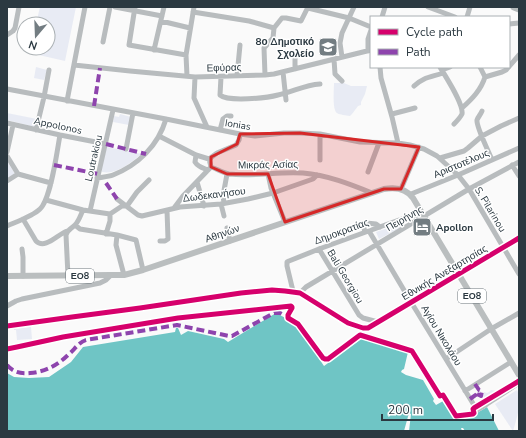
<svg xmlns="http://www.w3.org/2000/svg" width="526" height="438" font-family="'Nunito Sans',sans-serif">
	<rect width="100%" height="100%" fill="#fafafa"/>
	<!-- green -->
	<path fill="#e8ebf4" d="M40,7H76L65,61L30,53L31,48H48V24H36Z
		M36,67L47,70L44,80L34,78Z
		M334,83H344L351,86H367L365,94L361,102V105L358,106L352,114L350,116C346,115 340,115 337,113C332,110 334,89 334,83Z
		M7,113L37,119L35,127L7,120Z
		M120,114L131,117L129,125L113,122L114,116L119,117Z
		M107,147L142,154C131,162 117,175 102,172L101,169Z
		M7,161L15,174L7,178Z
		M400,224L401,225L402,227L379,239L376,232Z
		M31,327L32,339L17,340L16,330H14V329Z
		M491,390L497,391V392L485,399L483,396L484,392L487,393L489,392Z
		M517,390C523,400 516,421 513,431L495,404Z"/>
	<!-- water -->
	<path fill="#6fc5c5" d="M276,313L295,323L324,366L361,339L408,352L404,369L402,370L401,372L406,375L423,380L434,399L433,401L436,405L445,400L456,418L470,415L472,416L487,407L499,431H465L463,428H461L462,431H409L411,414L409,413L404,431H7V373L14,377L29,378L49,377L71,362L83,347L175,332L176,328H178L181,335L188,331L224,339L228,342Z"/>
	<g fill="none" stroke-linecap="round" stroke-linejoin="round">
		<!-- minor -->
		<path stroke="#b8bcbe" stroke-width="5" d="M115,7L162,16
			M135,7L129,45L186,55
			M428,7L455,17
			M308,8L349,18L371,27
			M193,12L249,21L274,28
			M382,17L385,7
			M467,17L470,7
			M161,21L190,28
			M509,24L519,23
			M7,35L13,31L15,28L19,7
			M103,42L110,7
			M154,50L164,7
			M368,51V39L371,30
			M342,57L340,43L342,33L354,7
			M295,59V69
			M334,59L335,74L342,81
			M74,65L130,71L195,77L265,75L274,74L371,50
			M380,67L381,78L392,117L398,143
			M440,67C445,76 464,104 462,114C460,118 457,121 454,124
			M480,67L485,77
			M442,70L450,67
			M283,72L286,100
			M265,75L264,48L273,38L274,28L282,18H286L301,21L308,7
			M187,76L186,55L194,7
			M237,76L240,45
			M195,77L194,98L207,127
			M221,77L220,95C228,102 267,98 278,95C293,92 304,85 320,84
			M414,86C423,77 432,77 443,73
			M7,89L166,119L240,134L255,136L284,133H300L320,134L360,142L398,143L410,145L424,149L437,156L458,175L469,189L519,274
			M67,101L85,7
			M462,108C472,99 481,90 485,77L502,72L506,70L519,55
			M482,111C481,114 478,117 477,120C476,127 489,152 492,160
			M392,114L415,108
			M7,123L60,135L106,144
			M36,130L44,97L49,70
			M220,130L223,119L227,116H231
			M159,136L196,155L209,159
			M126,149L133,113
			M7,152L13,125
			M196,155L195,162C198,167 203,168 208,170
			M7,156L18,174L7,181
			M440,158L464,151L468,148L482,136L501,126L519,118
			M320,160V134
			M512,165L519,176
			M211,167C217,169 223,173 229,174C254,177 279,171 303,173C327,175 350,184 372,193
			M211,167L209,159L217,153L236,145L239,140L240,134
			M368,172L379,143
			M18,174L51,183
			M268,174L271,188L285,222
			M97,178C102,177 108,177 113,175C138,165 158,146 166,119
			M197,182L204,206
			M401,189L419,147
			M411,194L458,175L519,148
			M117,199L138,215L142,216L180,207L221,204L248,199L273,193L313,179L317,175
			M46,200L83,210L110,214L122,206H127L137,192L149,180
			M224,203L223,196L227,174
			M221,204L224,216
			M174,208L183,196L211,167
			M90,211L113,110
			M23,219L36,241C45,250 58,234 67,231
			M75,225L80,229L117,235L136,240L143,270
			M7,226C16,222 33,216 40,209C51,199 57,151 60,135
			M227,228L230,241
			M369,231L411,302L477,410L487,404L519,383
			M365,232L363,225L366,223L376,224L380,227
			M106,234L110,221V214
			M117,235L116,245L124,275
			M160,241H165L168,239L167,210
			M22,249L23,257V276
			M319,249L359,315L363,318L378,322
			M68,276L66,235C68,229 71,229 75,225C79,221 81,214 83,210
			M293,291L287,266V262L289,261L319,249L410,216H423
			M300,293L306,287L469,189L519,162
			M7,306L16,301L22,299L100,283L106,280L111,275
			M7,326L72,317L140,308L241,293L272,290L285,291L300,293L348,323L363,328H368L519,238
			M446,359L491,329L519,313
			M465,391L511,362"/>
		<!-- major -->
		<path stroke="#babebf" stroke-width="6" d="M7,276L111,275H124L143,270L384,189C395,187 406,188 413,198L519,375"/>
		<!-- highway -->
		<path stroke="#b4b9ba" stroke-width="7" d="M514,7L519,9"/>
		<!-- quiet -->
		<path stroke="#8e44ad" stroke-width="4" stroke-dasharray="8 4" stroke-linecap="butt" d="M94,106L100,68
			M106,144L146,154
			M54,165L98,174
			M106,183L117,199
			M7,365C13,372 20,374 30,373C45,372 58,365 69,354C75,349 78,343 86,340L177,325L229,336H232L274,313H280L289,318
			M475,384L479,390L482,391L481,396L477,394L479,390
			M470,399L477,394"/>
		<defs>
			<path id="cycleway" d="M7,326L72,317L140,308L241,293L272,290L285,291L300,293L348,323L363,328H368L519,238
				M7,349L17,347L63,337L178,318L291,306L292,307V308L288,315V318L298,324L323,358L325,359H328L360,335L412,351L440,396L443,395L456,416L473,414L474,413L473,409L474,408L519,381"/>
		</defs>
		<!-- cycleway casing -->
		<use href="#cycleway" stroke="#fff" stroke-width="8"/>
		<!-- cycleway -->
		<use href="#cycleway" stroke="#d6006c" stroke-width="5"/>
	</g>
	<!-- marked area -->
	<path fill="#d62828" fill-opacity="0.2" stroke="#d62828" stroke-width="3" stroke-linejoin="round" d="M300,133L419,147L401,189H384L285,222L268,174H227L211,167V157L237,144L240,134Z"/>
	<!-- icons -->
	<defs>
		<symbol id="school-square" viewBox="-11 -11 22 22"><rect x="-9" y="-9" width="18" height="18" rx="4" fill="#737d82" stroke="#fff"/><path d="M0-5L7-2L0 1L-7-2ZM-4 1L0 2.5L4 1V4Q0 6-4 4Z" fill="#fff"/></symbol>
		<symbol id="hotel-square" viewBox="-11 -11 22 22"><rect x="-9" y="-9" width="18" height="18" rx="4" fill="#737d82" stroke="#fff"/><path d="M-6-4.5h1.5V1H6V5H4.5V3h-9V5H-6ZM-4 0a1.8 1.8 0 1 1 3.6 0ZM.5 0V-2.5h3Q6-2.5 6 0Z" fill="#fff"/></symbol>
	</defs>
	<g fill-rule="evenodd">
		<use href="#school-square" x="317" y="36" width="22" height="22"/>
		<use href="#hotel-square" x="411" y="216" width="22" height="22"/>
	</g>
	<g text-anchor="middle" stroke-width="3" stroke-linejoin="round" paint-order="stroke">
		<!-- shield labels -->
		<g fill="#fff" stroke="#6b747a" stroke-width="1">
			<rect x="66" y="269" width="28" height="14" rx="3"/>
			<rect x="458" y="289" width="28" height="14" rx="3"/>
		</g>
		<g font-size="9" font-weight="bold" fill="#2b3941">
			<text x="80" y="279">ΕΟ8</text>
			<text x="472" y="299">ΕΟ8</text>
		</g>
		<!-- poi labels -->
		<g font-size="10" font-weight="bold" fill="#2b3941" stroke="#fff" text-anchor="end">
			<text x="314" y="45">8ο Δημοτικό<tspan x="314" dy="12">Σχολείο</tspan></text>
			<text x="436" y="231" text-anchor="start">Apollon</text>
		</g>
		<!-- street labels -->
		<g font-size="10" fill="#2b3941" stroke="#fff">
			<text transform="translate(224 67) rotate(-2)" y="4">Εφύρας</text>
			<text transform="translate(238 124) rotate(9)" y="4">Ionias</text>
			<text transform="translate(58 125) rotate(12)" y="4">Appolonos</text>
			<text transform="translate(93 158) rotate(-77)" y="4">Loutrakiou</text>
			<text transform="translate(461 163) rotate(-23)" y="4">Αριστοτέλους</text>
			<text transform="translate(268 164) rotate(-1)" y="4">Μικράς Ασίας</text>
			<text transform="translate(214 194) rotate(-7)" y="4">Δωδεκανήσου</text>
			<text transform="translate(491 209) rotate(59)" y="4">S. Pilarinou</text>
			<text transform="translate(404 218) rotate(-30)" y="4">Πειρήνης</text>
			<text transform="translate(341 231) rotate(-20)" y="4">Δημοκρατίας</text>
			<text transform="translate(222 233) rotate(-19)" y="4">Αθηνών</text>
			<text transform="translate(444 272) rotate(-31)" y="4">Εθνικής Ανεξαρτησίας</text>
			<text transform="translate(346 276) rotate(59)" y="4">Bali Georgiou</text>
			<text transform="translate(442 335) rotate(59)" y="4">Αγίου Νικολάου</text>
		</g>
	</g>
	<!-- border -->
	<rect width="526" height="438" fill="none" stroke="#2b3941" stroke-width="16"/>
	<!-- legend -->
	<rect x="370" y="16" width="140" height="52" fill="#ffffff" stroke="#aab0b3"/>
	<rect x="378" y="29" width="20" height="6" fill="#d6006c" stroke="#aab0b3"/>
	<text x="406" y="36" font-size="12" fill="#2b3941">Cycle path</text>
	<rect x="378" y="49" width="20" height="6" fill="#8e44ad" stroke="#aab0b3"/>
	<text x="406" y="56" font-size="12" fill="#2b3941">Path</text>
	<!-- north arrow -->
	<g transform="translate(36 36) rotate(199)"><circle r="19" fill="#ffffff" stroke="#aab0b3"/>
	<path d="M0-3L7 15L0 10L-7 15Z" fill="#737d82"/>
	<text y="-6" font-size="11" font-weight="bold" text-anchor="middle" fill="#2b3941">N</text>
	</g>
	<!-- scale -->
	<path d="M382 414v6h111v-6" fill="none" stroke="#2b3941" stroke-width="2"/>
	<text x="388" y="414" font-size="12" fill="#2b3941" stroke="#ffffff" stroke-width="3" paint-order="stroke">200 m</text>
</svg>
